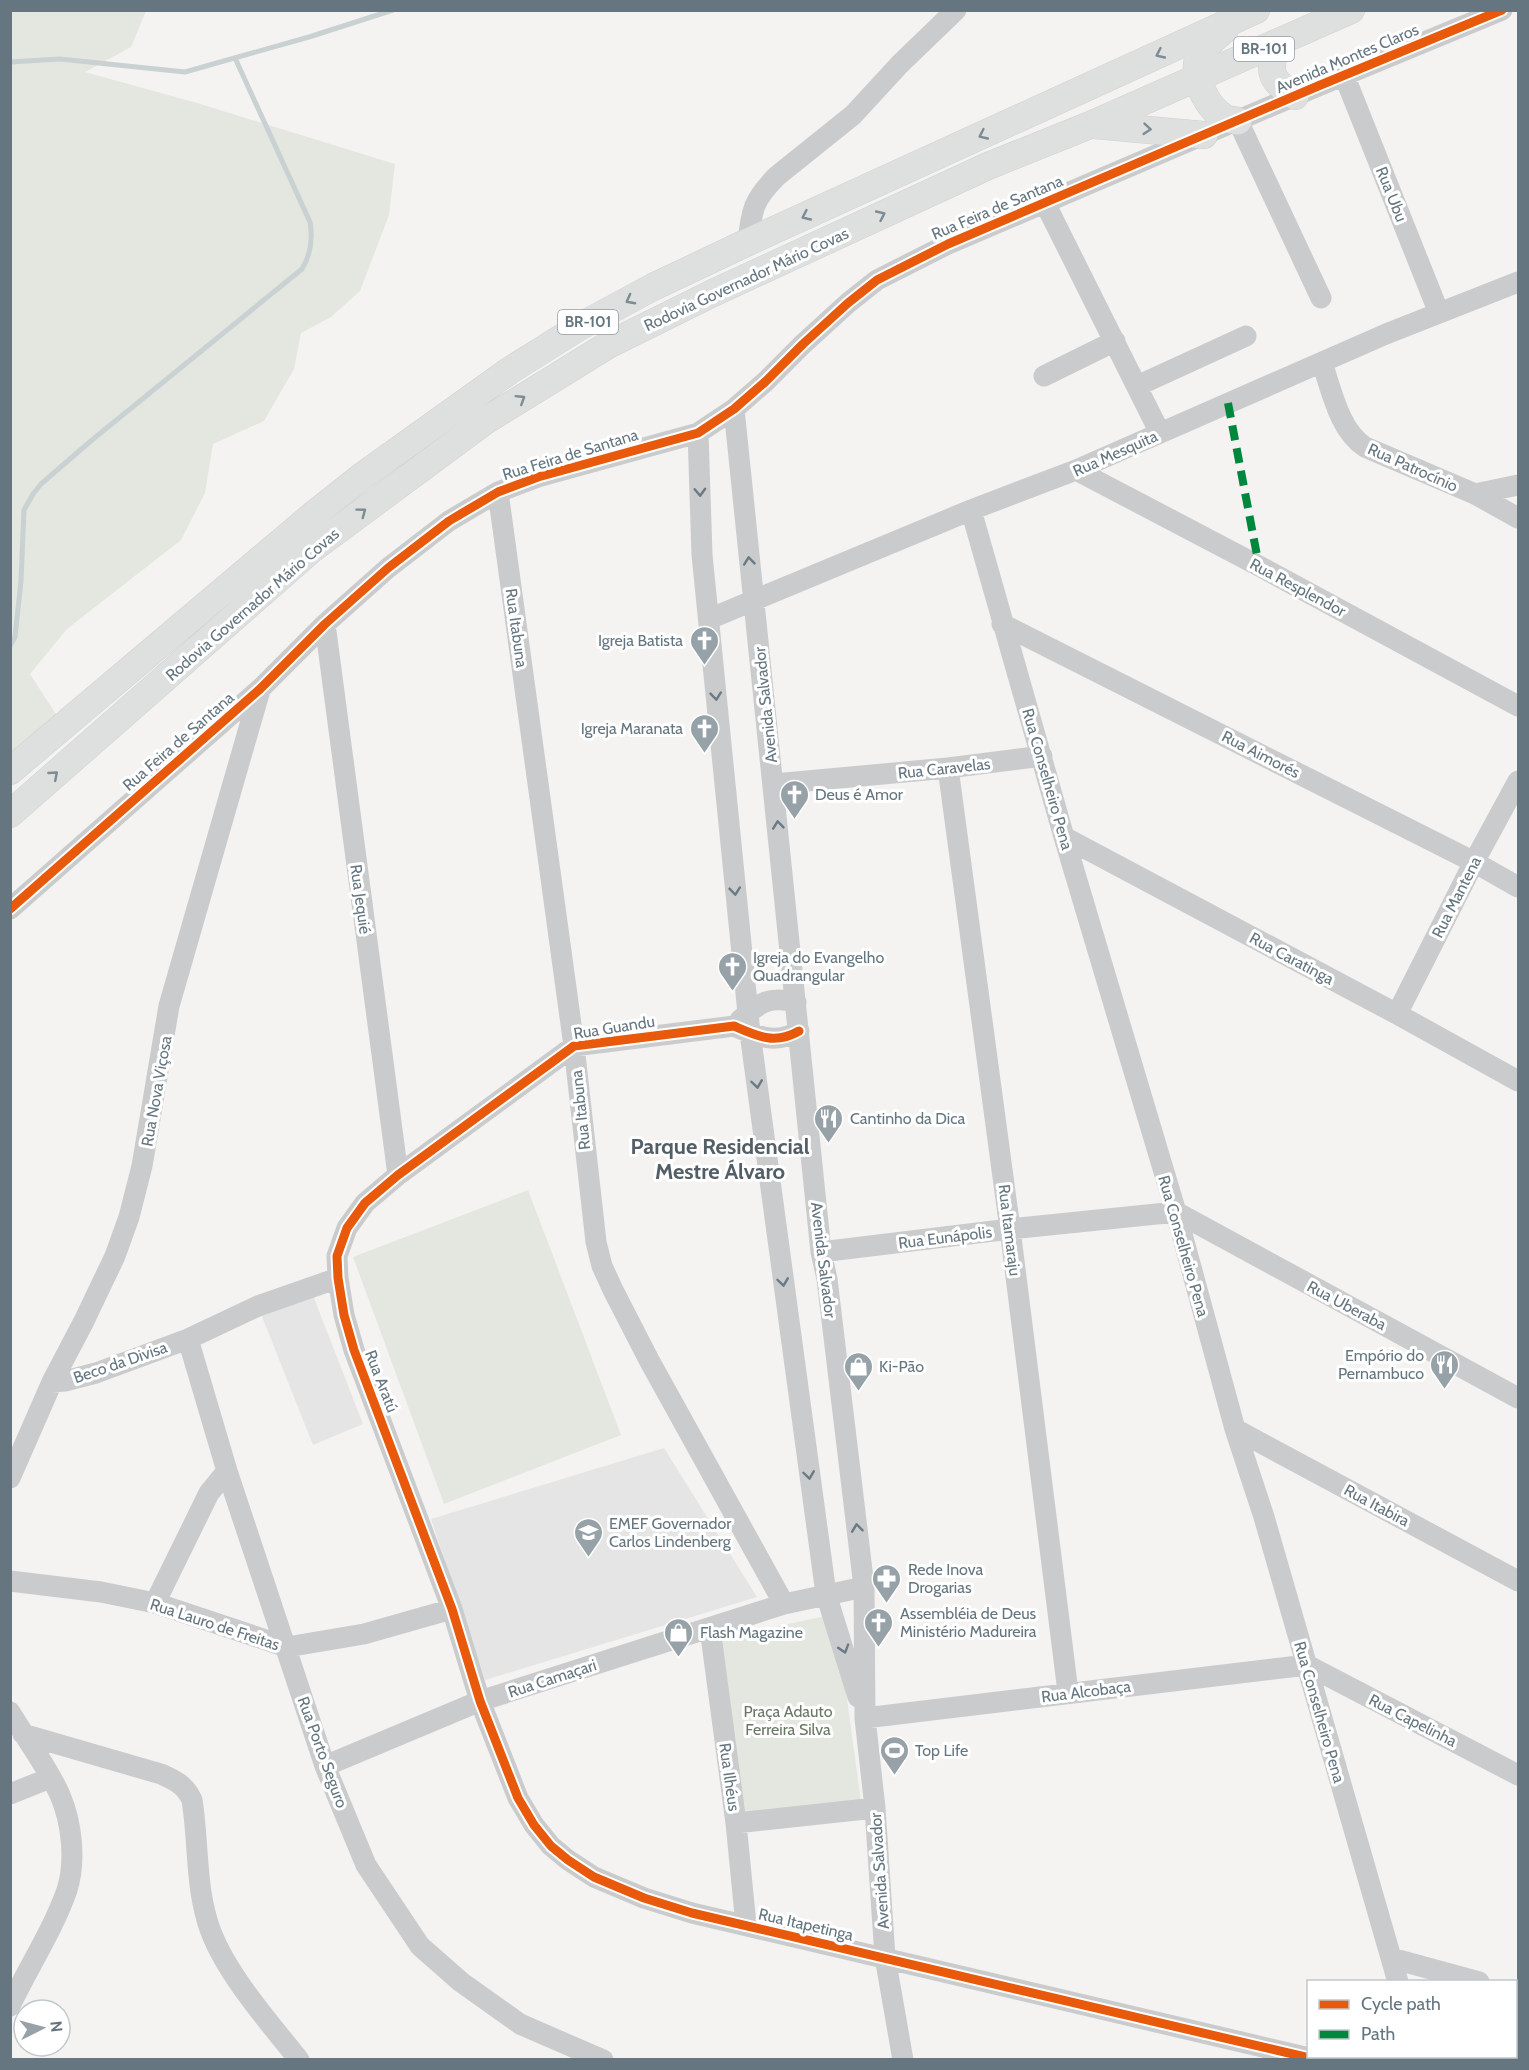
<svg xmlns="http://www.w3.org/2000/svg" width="1529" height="2070" font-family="Cabin,sans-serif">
	<rect width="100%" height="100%" fill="#f4f3f2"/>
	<!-- built -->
	<path fill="#e4e5e4" d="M312,1293L363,1424L313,1445L261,1314Z
		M664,1448L757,1597L485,1680L431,1519Z"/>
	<!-- green -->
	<path fill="#e4e6e0" d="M11,11H146L131,47L85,72L197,103L395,164L389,215L360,291L331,317L301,333L294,369L264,421L213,444L205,493L181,540L67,629L30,674L59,719L11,761Z
		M528,1190L621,1435L444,1504L353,1257Z
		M830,1615L838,1633L861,1801L739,1816L715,1640Z"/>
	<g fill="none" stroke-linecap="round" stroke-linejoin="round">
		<!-- stream -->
		<path stroke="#c9d1d3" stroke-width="5" d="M10,62L60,59L185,72L309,37L393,10
			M10,646L15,637L21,581L24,510L33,494L41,484L92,440L302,269C311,254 313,239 310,222L235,58"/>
		<defs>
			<path id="major" d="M1225,29C1216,37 1204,46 1199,57C1191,76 1207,108 1225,118C1229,120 1234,120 1238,121
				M1275,44C1270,74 1268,78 1295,96
				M1094,125L1204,135
				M10,771L313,515L361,477L509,371L579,327L653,287L748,242L1256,10
				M10,814L312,549L485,421L608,345L713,293L988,166L1090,125L1351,10"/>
		</defs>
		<!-- major casing -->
		<use href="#major" stroke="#d1d1d1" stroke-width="28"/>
		<!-- minor -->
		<path stroke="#cacbcc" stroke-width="21" d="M1344,75L1439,313
			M1238,121L1321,298
			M1045,203L1160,433
			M748,242C752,209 753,200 777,176L853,115L900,64L956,10
			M1322,363C1332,391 1339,430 1365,447L1475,494L1518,518
			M1044,376L1115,341
			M1137,386L1246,336
			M734,409L821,1252L827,1279L864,1587L865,1718L875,1808L885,1957L903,2060
			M698,433L702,555L750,1033L826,1594L858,1697
			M1076,470L1259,566L1518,706
			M498,492L574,1046L596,1242L602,1266L613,1290L649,1360L784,1604L864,1587
			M1475,494L1518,485
			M971,510L1064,837L1176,1212L1235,1429L1264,1517L1398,1982
			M709,619L971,510L1076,470L1386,334L1518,282
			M325,624L398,1175
			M1002,624L1474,862L1518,887
			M948,768L1010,1229L1068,1692
			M774,784L948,768L1042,756
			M1064,837L1397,1014L1518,1081
			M10,909L260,689L325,624L388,568L449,521L498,492L538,477L698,433L734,409L765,382L803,344L848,303L877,280L948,244L1318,86L1502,10
			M1397,1014L1474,862L1518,781
			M740,1020C760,1002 769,996 796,1002
			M799,1031C775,1045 757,1036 734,1026L574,1046L398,1175L365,1203L347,1228L337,1256L338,1278L344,1315L354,1350L452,1609L480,1701L518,1798L534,1825L551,1846L568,1860L594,1877L644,1898L692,1913L1318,2060
			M821,1252L1010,1229L1176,1212L1518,1398
			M188,1339L227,1471L325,1766L366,1865L420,1946L461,1982L520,2024L603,2060
			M52,1382L65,1381L96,1373L188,1339L258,1306L338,1278
			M1235,1429L1518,1581
			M10,1478L52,1382L84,1321L115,1256L129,1217L142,1166L169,1006L260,690
			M10,1581L101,1592L155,1603L287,1647L364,1634L452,1609
			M155,1603L209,1493L227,1471
			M710,1628L736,1823L746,1925
			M1307,1665L1518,1775
			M10,1712C26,1739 47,1766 60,1795C72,1823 76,1861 67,1890C53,1930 28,1968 10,2006
			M865,1718L1307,1665
			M23,1734L161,1774C176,1781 185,1785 192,1800C199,1843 195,1890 211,1932C228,1976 269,2022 299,2060
			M325,1766L480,1701L784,1604
			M10,1794L50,1778
			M736,1823L875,1808
			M1391,1958L1479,1982
			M1516,1991L1518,1992
			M1420,2056L1421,2060"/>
		<!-- major -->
		<use href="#major" stroke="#dedfdf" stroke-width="27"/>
		<!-- quiet -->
		<path stroke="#00873e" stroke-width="8" stroke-dasharray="15 8" stroke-linecap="butt" d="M1228,403L1259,566"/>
		<defs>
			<path id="cycleway" d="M10,909L260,689L325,624L388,568L449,521L498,492L538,477L698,433L734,409L765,382L803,344L848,303L877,280L948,244L1318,86L1502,10
				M799,1031C775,1045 757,1036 734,1026L574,1046L398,1175L365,1203L347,1228L337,1256L338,1278L344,1315L354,1350L452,1609L480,1701L518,1798L534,1825L551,1846L568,1860L594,1877L644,1898L692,1913L1318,2060"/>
		</defs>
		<!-- cycleway casing -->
		<use href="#cycleway" stroke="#fff" stroke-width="13"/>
		<!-- cycleway -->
		<use href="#cycleway" stroke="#e8590c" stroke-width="9"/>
	</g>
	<!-- one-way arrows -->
	<defs><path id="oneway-chevron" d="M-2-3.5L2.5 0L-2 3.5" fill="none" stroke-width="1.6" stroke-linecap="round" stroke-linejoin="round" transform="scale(1.5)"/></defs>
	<g stroke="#7d8b93">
		<use href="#oneway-chevron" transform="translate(1160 54) rotate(155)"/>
		<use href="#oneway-chevron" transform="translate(1147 129) rotate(5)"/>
		<use href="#oneway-chevron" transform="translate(983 135) rotate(155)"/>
		<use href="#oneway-chevron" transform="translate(881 215) rotate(-25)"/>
		<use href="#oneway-chevron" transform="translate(806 216) rotate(155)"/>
		<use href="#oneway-chevron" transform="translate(630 300) rotate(152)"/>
		<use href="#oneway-chevron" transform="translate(521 399) rotate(-32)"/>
		<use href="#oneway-chevron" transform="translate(362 512) rotate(-37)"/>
		<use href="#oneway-chevron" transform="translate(54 775) rotate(-41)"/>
	</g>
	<g stroke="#6a7a84">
		<use href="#oneway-chevron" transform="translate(700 492) rotate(88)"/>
		<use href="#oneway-chevron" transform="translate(749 561) rotate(-96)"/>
		<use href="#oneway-chevron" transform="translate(716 696) rotate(84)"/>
		<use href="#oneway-chevron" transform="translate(778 825) rotate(-96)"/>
		<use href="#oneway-chevron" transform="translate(735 891) rotate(84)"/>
		<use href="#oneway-chevron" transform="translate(757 1084) rotate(82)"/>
		<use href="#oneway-chevron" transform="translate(783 1282) rotate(82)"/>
		<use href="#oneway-chevron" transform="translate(809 1475) rotate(82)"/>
		<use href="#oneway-chevron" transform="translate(857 1528) rotate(-97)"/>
		<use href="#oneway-chevron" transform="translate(844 1649) rotate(73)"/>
	</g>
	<!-- icons -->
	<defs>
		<symbol id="church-pin" viewBox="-11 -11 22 30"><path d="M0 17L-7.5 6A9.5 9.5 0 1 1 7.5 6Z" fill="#97a2a8" stroke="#fff"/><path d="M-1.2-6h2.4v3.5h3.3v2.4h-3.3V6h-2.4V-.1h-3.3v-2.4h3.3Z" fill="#fff"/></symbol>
		<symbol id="restaurant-pin" viewBox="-11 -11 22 30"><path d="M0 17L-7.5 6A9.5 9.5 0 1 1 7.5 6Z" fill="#97a2a8" stroke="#fff"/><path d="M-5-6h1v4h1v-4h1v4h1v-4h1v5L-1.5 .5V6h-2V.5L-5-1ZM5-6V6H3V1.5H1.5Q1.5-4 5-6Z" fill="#fff"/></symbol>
		<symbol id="shop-pin" viewBox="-11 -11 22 30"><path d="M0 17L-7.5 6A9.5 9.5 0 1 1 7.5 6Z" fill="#97a2a8" stroke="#fff"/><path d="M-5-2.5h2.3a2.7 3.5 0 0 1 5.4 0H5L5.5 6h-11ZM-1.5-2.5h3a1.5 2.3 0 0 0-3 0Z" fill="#fff"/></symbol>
		<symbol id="school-pin" viewBox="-11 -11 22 30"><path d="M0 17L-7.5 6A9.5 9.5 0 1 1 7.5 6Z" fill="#97a2a8" stroke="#fff"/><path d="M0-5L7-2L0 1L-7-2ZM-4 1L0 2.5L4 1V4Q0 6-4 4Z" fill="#fff"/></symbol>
		<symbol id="pharmacy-pin" viewBox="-11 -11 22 30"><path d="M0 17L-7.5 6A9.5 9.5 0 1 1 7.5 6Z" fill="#97a2a8" stroke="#fff"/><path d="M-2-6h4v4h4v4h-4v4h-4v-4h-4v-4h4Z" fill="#fff"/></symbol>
		<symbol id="stadium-pin" viewBox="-11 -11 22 30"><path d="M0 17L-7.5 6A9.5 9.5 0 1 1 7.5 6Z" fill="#97a2a8" stroke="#fff"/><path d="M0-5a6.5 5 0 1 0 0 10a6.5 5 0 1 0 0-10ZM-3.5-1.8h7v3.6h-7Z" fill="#fff"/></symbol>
	</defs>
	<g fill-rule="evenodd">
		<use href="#church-pin" x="688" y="624" width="33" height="45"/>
		<use href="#church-pin" x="688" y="712" width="33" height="45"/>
		<use href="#church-pin" x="778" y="778" width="33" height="45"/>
		<use href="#church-pin" x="716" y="950" width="33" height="45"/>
		<use href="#restaurant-pin" x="812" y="1102" width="33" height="45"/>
		<use href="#restaurant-pin" x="1428" y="1348" width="33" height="45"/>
		<use href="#shop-pin" x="842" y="1350" width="33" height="45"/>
		<use href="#school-pin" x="572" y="1516" width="33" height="45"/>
		<use href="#pharmacy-pin" x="870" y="1562" width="33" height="45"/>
		<use href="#church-pin" x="862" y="1606" width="33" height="45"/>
		<use href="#shop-pin" x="662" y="1616" width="33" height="45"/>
		<use href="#stadium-pin" x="878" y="1734" width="33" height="45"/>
	</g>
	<g text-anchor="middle" stroke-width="6" stroke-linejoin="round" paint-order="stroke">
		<!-- shield labels -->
		<g fill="#fff" stroke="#939fa6" stroke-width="1.5">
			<rect x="1234" y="37" width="60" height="24" rx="4.5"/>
			<rect x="558" y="310" width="60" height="24" rx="4.5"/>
		</g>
		<g font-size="15" font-weight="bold" fill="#657680">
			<text x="1264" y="54">BR-101</text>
			<text x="588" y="327">BR-101</text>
		</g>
		<!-- street labels -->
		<g font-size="16" fill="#657680" stroke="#fff">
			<text transform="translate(1347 58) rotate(-23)" y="6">Avenida Montes Claros</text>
			<text transform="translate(1392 194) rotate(68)" y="6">Rua Ubu</text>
			<text transform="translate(997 207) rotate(-23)" y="6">Rua Feira de Santana</text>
			<text transform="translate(746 279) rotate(-25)" y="6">Rodovia Governador Mário Covas</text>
			<text transform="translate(1115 453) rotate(-24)" y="6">Rua Mesquita</text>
			<text transform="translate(570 454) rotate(-17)" y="6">Rua Feira de Santana</text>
			<text transform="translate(1413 467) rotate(24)" y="6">Rua Patrocínio</text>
			<text transform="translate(1298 587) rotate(28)" y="6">Rua Resplendor</text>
			<text transform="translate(252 604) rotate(-41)" y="6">Rodovia Governador Mário Covas</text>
			<text transform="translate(517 628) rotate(82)" y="6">Rua Itabuna</text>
			<text transform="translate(765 705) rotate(-96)" y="6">Avenida Salvador</text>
			<text transform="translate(178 741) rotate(-41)" y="6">Rua Feira de Santana</text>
			<text transform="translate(1261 754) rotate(27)" y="6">Rua Aimorés</text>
			<text transform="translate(944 768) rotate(-6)" y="6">Rua Caravelas</text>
			<text transform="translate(1048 779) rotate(74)" y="6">Rua Conselheiro Pena</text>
			<text transform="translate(1456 897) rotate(-63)" y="6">Rua Mantena</text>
			<text transform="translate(361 899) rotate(82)" y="6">Rua Jequié</text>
			<text transform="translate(1292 958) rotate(28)" y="6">Rua Caratinga</text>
			<text transform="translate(614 1027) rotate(-9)" y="6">Rua Guandu</text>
			<text transform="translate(156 1091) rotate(-80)" y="6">Rua Nova Viçosa</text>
			<text transform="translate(580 1110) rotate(-96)" y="6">Rua Itabuna</text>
			<text transform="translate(1010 1230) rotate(83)" y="6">Rua Itamaraju</text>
			<text transform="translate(945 1237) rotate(-7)" y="6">Rua Eunápolis</text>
			<text transform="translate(1184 1246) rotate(74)" y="6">Rua Conselheiro Pena</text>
			<text transform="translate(824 1260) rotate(83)" y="6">Avenida Salvador</text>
			<text transform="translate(1347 1305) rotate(28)" y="6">Rua Uberaba</text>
			<text transform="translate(120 1362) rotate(-19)" y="6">Beco da Divisa</text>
			<text transform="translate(382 1381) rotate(69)" y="6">Rua Aratú</text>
			<text transform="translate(1377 1505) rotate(28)" y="6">Rua Itabira</text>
			<text transform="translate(215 1624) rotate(18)" y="6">Rua Lauro de Freitas</text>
			<text transform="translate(552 1678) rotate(-18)" y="6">Rua Camaçari</text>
			<text transform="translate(1086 1691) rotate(-7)" y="6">Rua Alcobaça</text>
			<text transform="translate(1320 1712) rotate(74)" y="6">Rua Conselheiro Pena</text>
			<text transform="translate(1413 1720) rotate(27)" y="6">Rua Capelinha</text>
			<text transform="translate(323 1752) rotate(70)" y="6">Rua Porto Seguro</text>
			<text transform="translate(730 1777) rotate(82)" y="6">Rua Ilhéus</text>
			<text transform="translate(879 1871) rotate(-94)" y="6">Avenida Salvador</text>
			<text transform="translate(806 1924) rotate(13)" y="6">Rua Itapetinga</text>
		</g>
		<!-- poi labels -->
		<g font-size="16" fill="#657680" stroke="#fff" text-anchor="start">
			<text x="683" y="646" text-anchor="end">Igreja Batista</text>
			<text x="683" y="734" text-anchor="end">Igreja Maranata</text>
			<text x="815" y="800">Deus é Amor</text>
			<text x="753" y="963">Igreja do Evangelho<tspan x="753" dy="18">Quadrangular</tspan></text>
			<text x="850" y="1124">Cantinho da Dica</text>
			<text x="1424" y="1361" text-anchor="end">Empório do<tspan x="1424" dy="18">Pernambuco</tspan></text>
			<text x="879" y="1372">Ki-Pão</text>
			<text x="609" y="1529">EMEF Governador<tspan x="609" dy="18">Carlos Lindenberg</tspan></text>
			<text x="908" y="1575">Rede Inova<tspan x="908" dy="18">Drogarias</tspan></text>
			<text x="900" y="1619">Assembléia de Deus<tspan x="900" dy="18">Ministério Madureira</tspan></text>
			<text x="700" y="1638">Flash Magazine</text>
			<text x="915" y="1756">Top Life</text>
		</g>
		<!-- park labels -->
		<g font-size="16" fill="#697864" stroke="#fff">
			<text x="788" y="1717">Praça Adauto<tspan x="788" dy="18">Ferreira Silva</tspan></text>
		</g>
		<!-- district labels -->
		<g font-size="22" font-weight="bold" fill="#535f66" stroke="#fff">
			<text x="720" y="1154">Parque Residencial<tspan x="720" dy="25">Mestre Álvaro</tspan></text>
		</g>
	</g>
	<!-- border -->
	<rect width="1529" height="2070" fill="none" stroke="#657680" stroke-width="24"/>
	<!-- legend -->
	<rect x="1307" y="1980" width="210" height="78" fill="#ffffff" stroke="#c1c8cc" stroke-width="1.5"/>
	<rect x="1319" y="2000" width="30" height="9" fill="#e8590c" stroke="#c1c8cc" stroke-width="1.5"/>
	<text x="1361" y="2010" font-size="18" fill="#657680">Cycle path</text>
	<rect x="1319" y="2030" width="30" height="9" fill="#00873e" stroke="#c1c8cc" stroke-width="1.5"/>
	<text x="1361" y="2040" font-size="18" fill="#657680">Path</text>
	<!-- north arrow -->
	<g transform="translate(42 2028) rotate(84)"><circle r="28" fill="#ffffff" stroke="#c1c8cc" stroke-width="1.5"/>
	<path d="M0-4.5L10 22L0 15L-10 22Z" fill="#97a2a8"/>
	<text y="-9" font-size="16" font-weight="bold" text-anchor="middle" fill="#657680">N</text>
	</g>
</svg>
